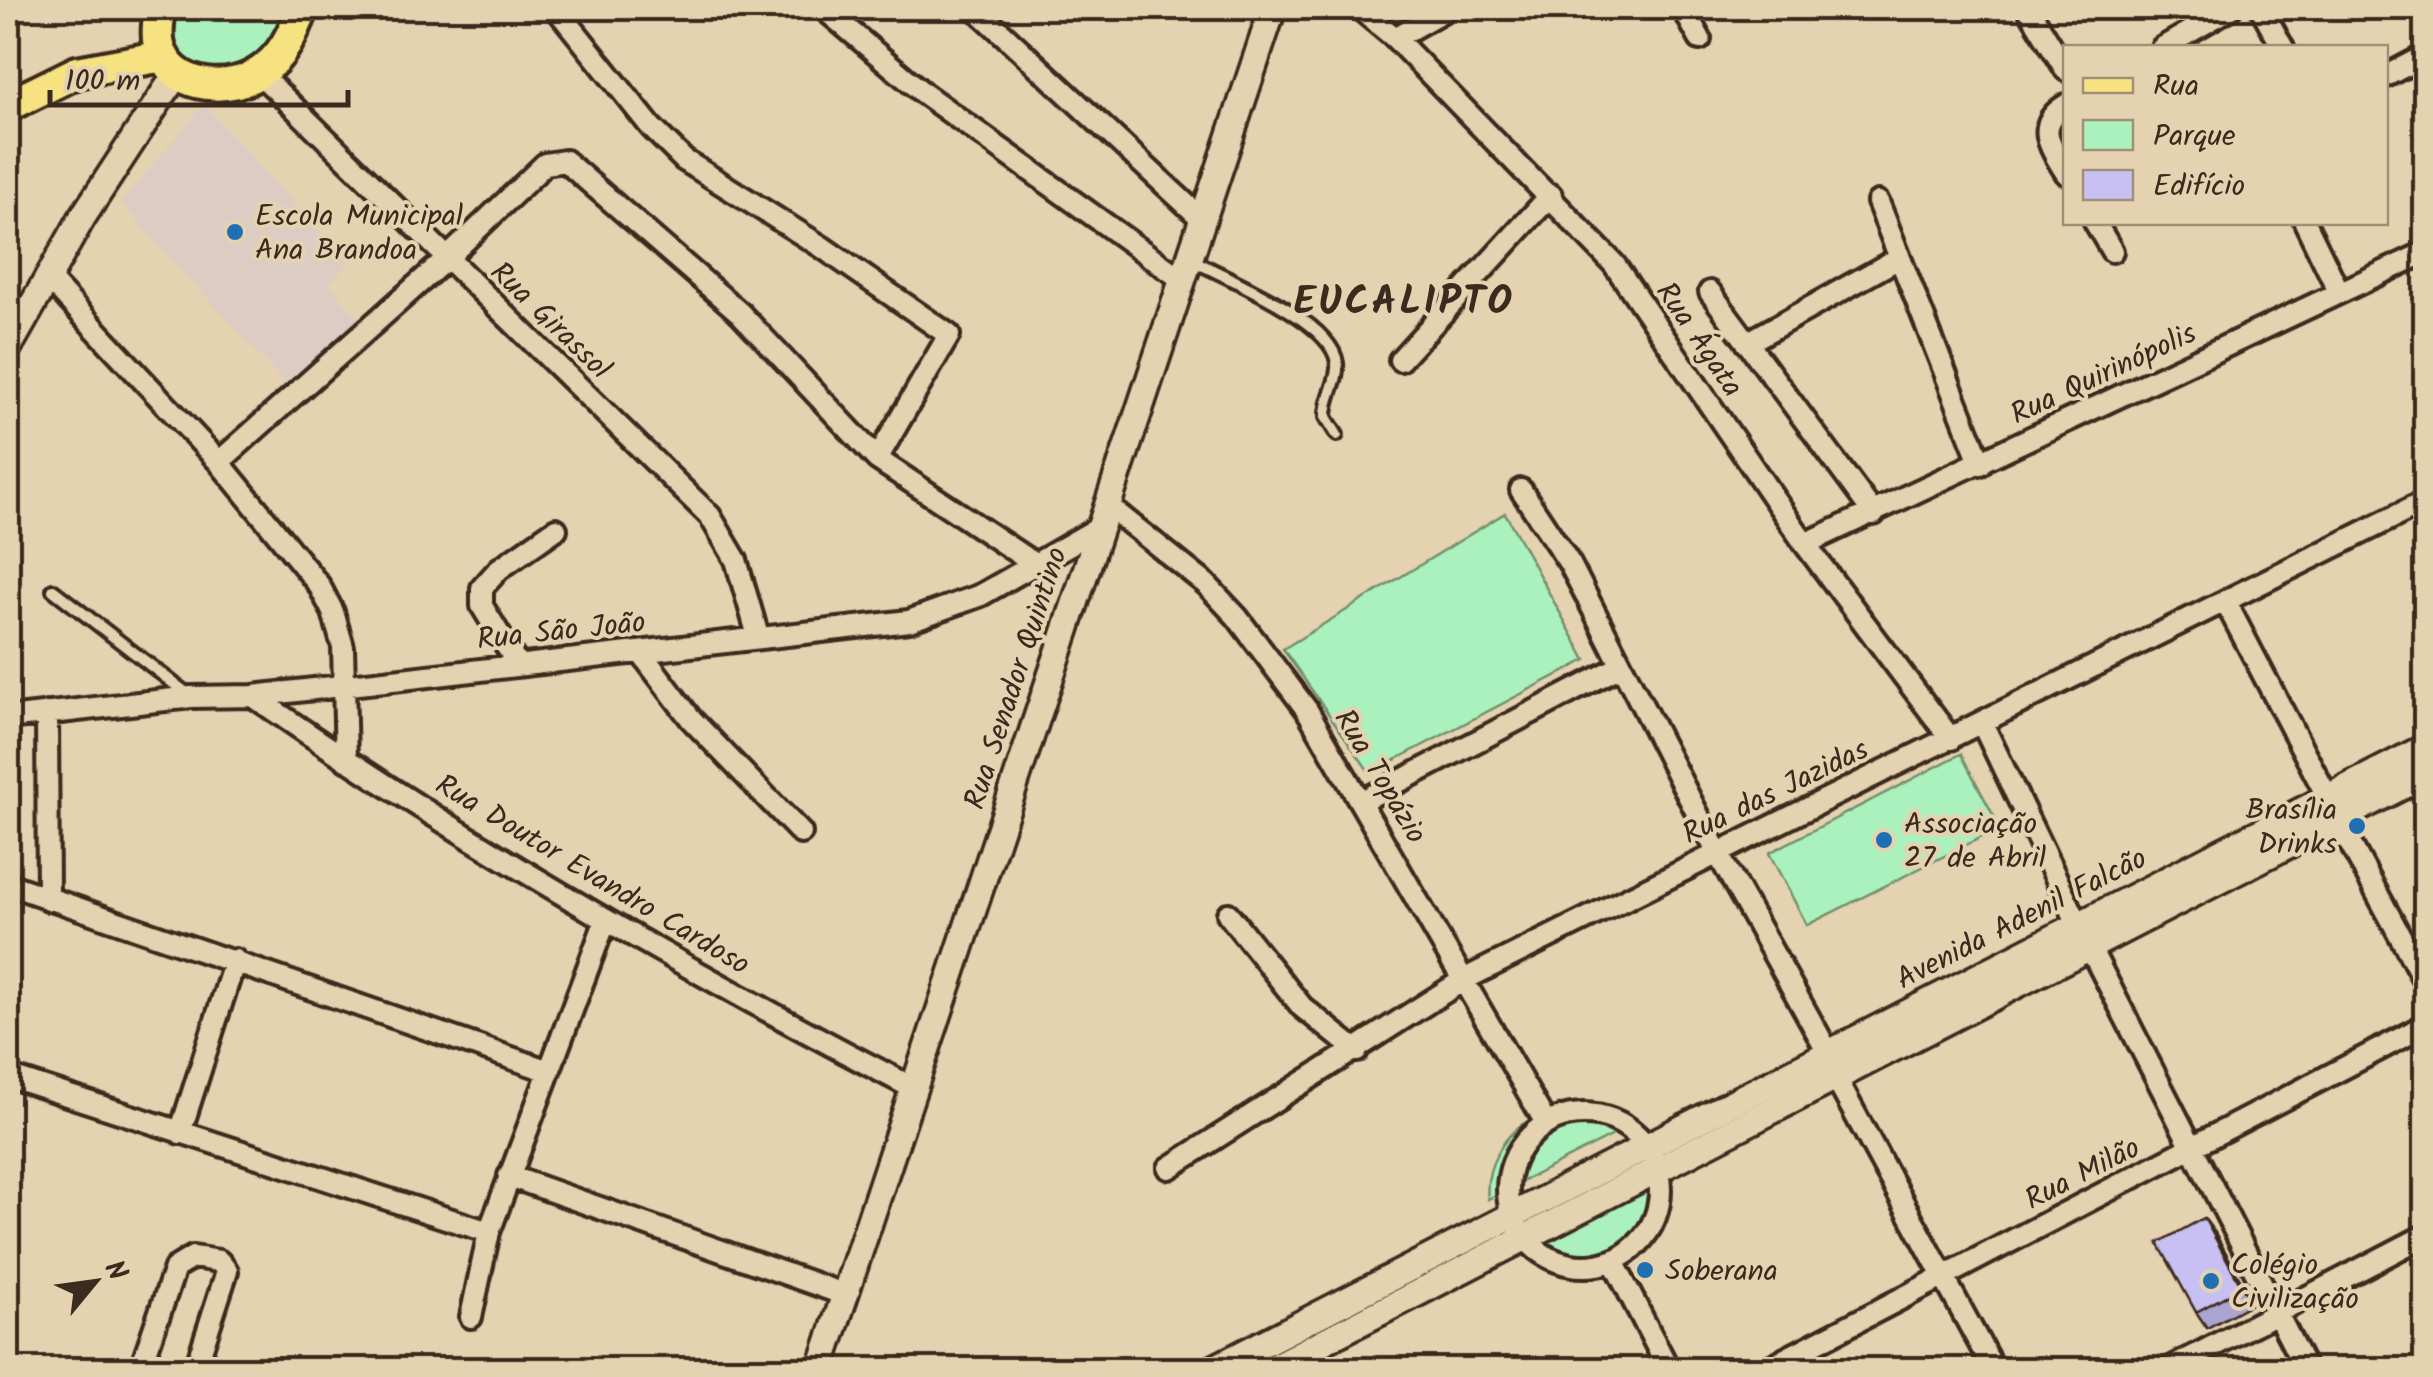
<svg xmlns="http://www.w3.org/2000/svg" width="2433" height="1377" font-family="Kalam,sans-serif">
	<rect width="100%" height="100%" fill="#e5d2b0"/>
	<filter id="ink" filterUnits="userSpaceOnUse"><feTurbulence type="fractalNoise" baseFrequency=".01" numOctaves="2"/><feDisplacementMap in="SourceGraphic" scale="20" xChannelSelector="R" yChannelSelector="G"/><feConvolveMatrix kernelMatrix="1 2 1 2 8 2 1 2 1" color-interpolation-filters="sRGB"/></filter>
	<g filter="url(#ink)">
		<!-- built -->
		<path fill="#dcccc4" d="M204,105L349,263L328,284L360,319L287,385L121,202Z"/>
		<!-- green -->
		<path fill="#aaf1be" stroke="#728e6e" stroke-width="2.5" d="M172,8H286L288,23L256,62L214,78L178,58L167,16Z
			M1505,513L1586,660L1370,773L1283,649Z
			M1961,754L2000,828L1807,925L1769,853Z
			M1575,1116L1621,1131L1488,1199C1484,1168 1504,1131 1534,1118C1545,1113 1563,1116 1575,1116Z
			M1653,1180C1650,1197 1647,1219 1635,1232C1605,1265 1554,1263 1516,1251Z"/>
		<g fill="none" stroke-linecap="round" stroke-linejoin="round">
			<defs>
				<path id="service" d="M1192,260C1227,278 1332,321 1337,363C1339,381 1325,398 1326,417L1337,435
					M53,590L190,696"/>
				<path id="minor" d="M556,8L651,127L684,160L822,247L949,335L877,459
					M823,8L923,93L1184,281
					M975,8L1203,220
					M1359,8L1395,38L1614,264L1805,544L1951,739
					M1683,8L1700,39
					M2028,8L2066,70
					M2261,8L2283,48
					M1395,38L1448,8
					M2162,48L2231,8
					M259,73L710,516L736,560L758,636
					M2386,76L2426,55
					M2066,105C2034,124 2050,147 2066,173
					M1878,202L1981,464
					M2095,222L2112,251
					M2305,222L2339,292
					M49,279L219,462L319,585L333,612L343,647L346,760
					M1710,292L1874,514
					M1747,343L1899,258
					M1400,360L1551,195
					M219,462L445,260L545,164L565,161L740,313L877,459L1033,563
					M1521,490L1570,564L1717,852L1828,1052
					M1107,505L1206,584L1237,617L1307,710L1546,1123
					M1805,544L2426,252
					M2225,601L2327,796
					M641,653L691,719L801,833
					M518,665L482,606V588L499,569L556,529
					M253,696C464,843 685,970 913,1088
					M47,713L48,900
					M8,718L191,697L253,696L909,621L981,595L1100,527
					M1982,723L2079,926
					M1362,801L1621,666
					M2337,819L2426,984
					M8,884L546,1070
					M1228,914L1302,1007L1357,1051
					M2089,946L2306,1370
					M1834,1075L1994,1370
					M8,1076L489,1232
					M1508 1190a76 76 0 1 1 152 0a76 76 0 1 1-152 0Z
					M180,1133L235,960
					M1169,1168L1465,979L2426,501
					M509,1176L843,1294
					M1613,1261L1669,1370
					M471,1317L489,1232L605,922
					M140,1370L175,1268L193,1257L219,1261L227,1271L195,1370
					M1764,1370L2426,1025
					M2167,1370L2426,1235"/>
				<path id="tertiary" d="M8,348L82,218L177,73
					M820,1370L1273,8
					M1211,1370L2426,747
					M1268,1370L2426,774"/>
				<path id="primary" d="M160,8C158,23 155,40 162,54C179,90 231,92 260,72C283,57 293,33 303,8
					M8,106L77,72L163,56"/>
			</defs>
			<!-- service casing -->
			<use href="#service" stroke="#3b2a1e" stroke-width="18"/>
			<!-- minor casing -->
			<use href="#minor" stroke="#3b2a1e" stroke-width="28"/>
			<!-- tertiary casing -->
			<use href="#tertiary" stroke="#3b2a1e" stroke-width="32"/>
			<!-- primary casing -->
			<use href="#primary" stroke="#3b2a1e" stroke-width="38"/>
			<!-- service -->
			<use href="#service" stroke="#e5d2b0" stroke-width="10"/>
			<!-- minor -->
			<use href="#minor" stroke="#e5d2b0" stroke-width="20"/>
			<!-- tertiary -->
			<use href="#tertiary" stroke="#e5d2b0" stroke-width="25"/>
			<!-- primary -->
			<use href="#primary" stroke="#f6e281" stroke-width="30"/>
		</g>
		<!-- wall -->
		<path fill="#aca4d0" stroke="#3b2a1e" stroke-width="2.5" d="M2215,1233L2253,1303L2207,1328L2196,1312Z"/>
		<!-- shaded-wall -->
		<path fill="#8c86a9" stroke="#3b2a1e" stroke-width="2.5" d="M2204,1218L2215,1233L2253,1303L2242,1287Z"/>
		<!-- building -->
		<path fill="#c8bff2" stroke="#3b2a1e" stroke-width="2.5" d="M2204,1218L2242,1287L2196,1312L2158,1243Z"/>
	</g>
	<!-- markers -->
	<g fill="#1f6fb2" stroke="#e5d2b0" stroke-width="4">
		<circle cx="235" cy="232" r="10"/>
		<circle cx="2357" cy="826" r="10"/>
		<circle cx="1884" cy="840" r="10"/>
		<circle cx="1645" cy="1270" r="10"/>
		<circle cx="2211" cy="1281" r="10"/>
	</g>
	<g text-anchor="middle" stroke-width="8" stroke-linejoin="round" paint-order="stroke">
		<!-- poi labels -->
		<g font-size="30" fill="#3b2a1e" stroke="#e5d2b0" text-anchor="start">
			<text x="255" y="225">Escola Municipal<tspan x="255" dy="34">Ana Brandoa</tspan></text>
			<text x="2337" y="819" text-anchor="end">Brasília<tspan x="2337" dy="34">Drinks</tspan></text>
			<text x="1904" y="833">Associação<tspan x="1904" dy="34">27 de Abril</tspan></text>
			<text x="2231" y="1274">Colégio<tspan x="2231" dy="34">Civilização</tspan></text>
			<text x="1665" y="1280">Soberana</text>
		</g>
		<!-- street labels -->
		<g font-size="30" fill="#3b2a1e" stroke="#e5d2b0">
			<text transform="translate(551 320) rotate(44)" y="10">Rua Girassol</text>
			<text transform="translate(1700 339) rotate(56)" y="10">Rua Ágata</text>
			<text transform="translate(2103 373) rotate(-25)" y="10">Rua Quirinópolis</text>
			<text transform="translate(561 630) rotate(-6)" y="10">Rua São João</text>
			<text transform="translate(1015 678) rotate(-72)" y="10">Rua Senador Quintino</text>
			<text transform="translate(1381 776) rotate(59)" y="10">Rua Topázio</text>
			<text transform="translate(1775 791) rotate(-26)" y="10">Rua das Jazidas</text>
			<text transform="translate(593 874) rotate(31)" y="10">Rua Doutor Evandro Cardoso</text>
			<text transform="translate(2021 918) rotate(-27)" y="10">Avenida Adenil Falcão</text>
			<text transform="translate(2082 1173) rotate(-27)" y="10">Rua Milão</text>
		</g>
		<!-- district labels -->
		<g font-size="40" font-weight="bold" letter-spacing="2.5" fill="#3b2a1e" stroke="#e5d2b0">
			<text x="1404" y="314">EUCALIPTO</text>
		</g>
	</g>
	<!-- margin -->
	<rect width="2433" height="1377" fill="none" stroke="#e5d2b0" stroke-width="40"/>
	<rect x="20" y="20" width="2393" height="1337" fill="none" stroke="#3b2a1e" stroke-width="4" filter="url(#ink)"/>
	<!-- legend -->
	<rect x="2063" y="45" width="325" height="180" fill="#e5d2b0" stroke="#a18f76" stroke-width="2.5"/>
	<rect x="2083" y="78" width="50" height="15" fill="#f6e281" stroke="#a18f76" stroke-width="2.5"/>
	<text x="2153" y="95" font-size="30" fill="#3b2a1e">Rua</text>
	<rect x="2083" y="120" width="50" height="30" fill="#aaf1be" stroke="#a18f76" stroke-width="2.5"/>
	<text x="2153" y="145" font-size="30" fill="#3b2a1e">Parque</text>
	<rect x="2083" y="170" width="50" height="30" fill="#c8bff2" stroke="#a18f76" stroke-width="2.5"/>
	<text x="2153" y="195" font-size="30" fill="#3b2a1e">Edifício</text>
	<!-- north arrow -->
	<g transform="translate(95 1282) rotate(61)" stroke="#e5d2b0" stroke-width="8" paint-order="stroke">
	<path d="M0-8L18 38L0 25L-18 38Z" fill="#3b2a1e"/>
	<text y="-15" font-size="28" font-weight="bold" text-anchor="middle" fill="#3b2a1e">N</text>
	</g>
	<!-- scale -->
	<path d="M50 90v15h298v-15" fill="none" stroke="#3b2a1e" stroke-width="5"/>
	<text x="65" y="90" font-size="30" fill="#3b2a1e" stroke="#e5d2b0" stroke-width="8" paint-order="stroke">100 m</text>
</svg>
